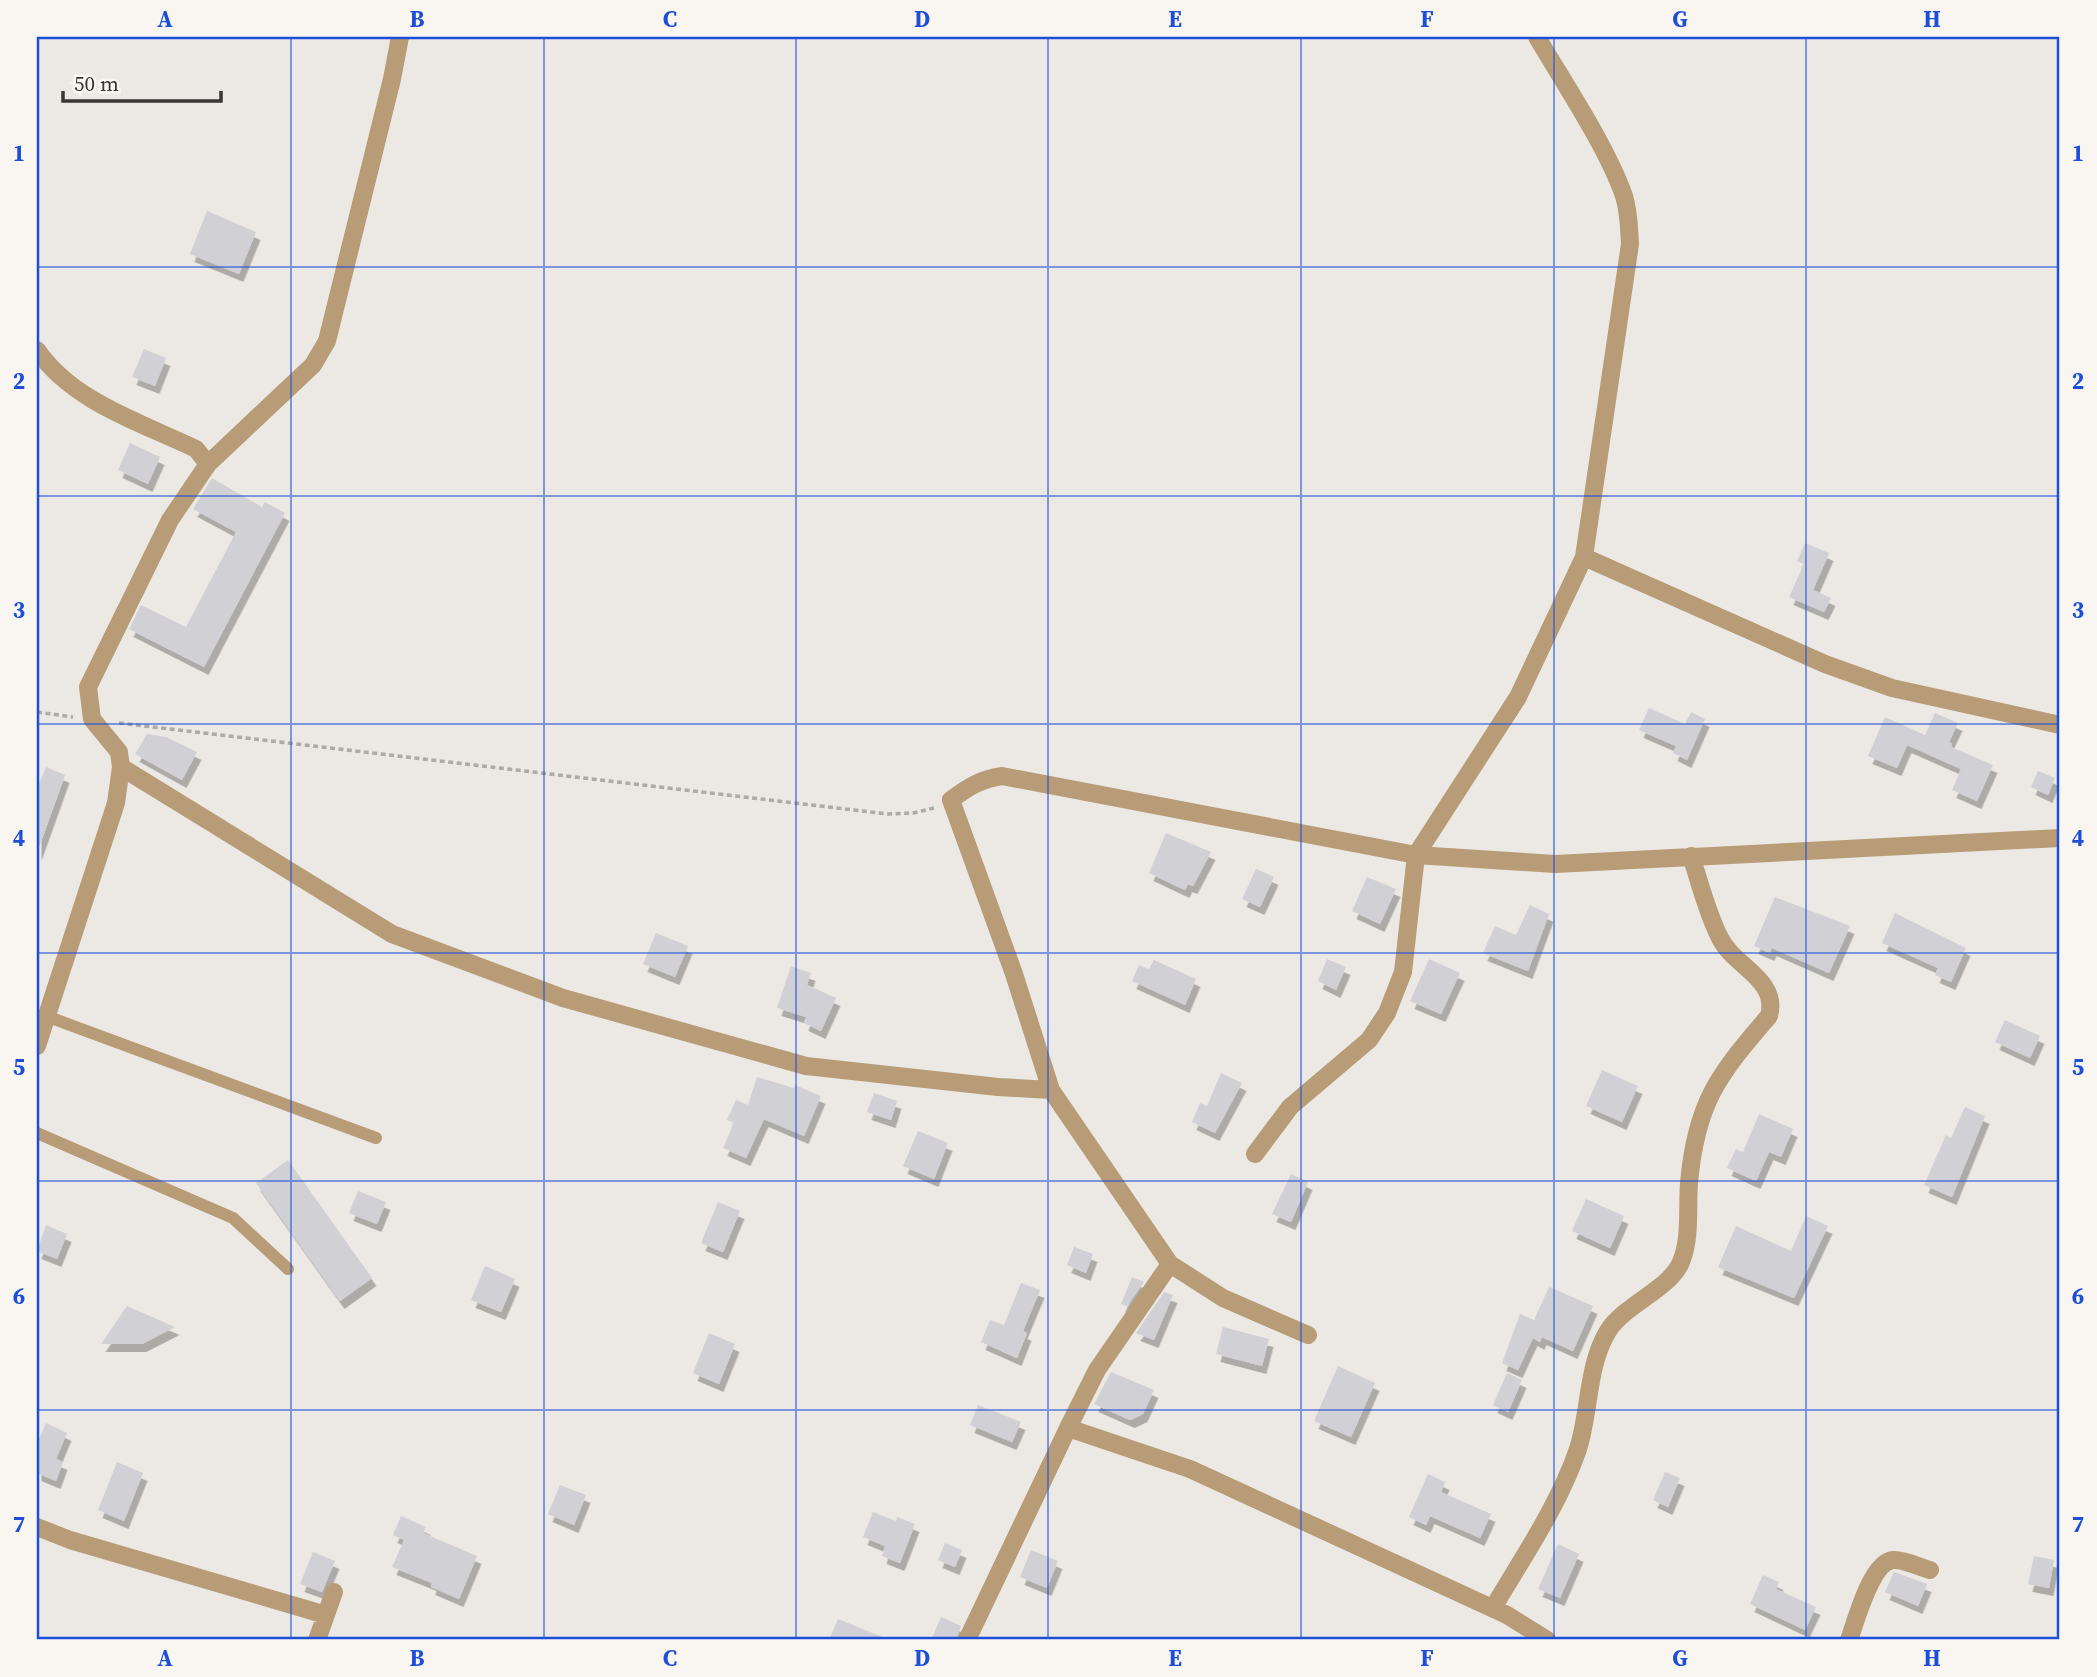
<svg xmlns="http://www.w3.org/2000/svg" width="2097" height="1677" font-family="'Source Serif 4',serif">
	<defs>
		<filter id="shadow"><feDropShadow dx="4.5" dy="8" stdDeviation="0" flood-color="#0004"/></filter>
	</defs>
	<rect width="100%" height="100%" fill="#ece9e4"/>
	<!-- building -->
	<path fill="#d0d0d5" filter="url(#shadow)" d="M207,211L256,232L239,274L190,254Z
		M144,349L166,358L155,386L132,377Z
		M130,443L160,457L148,484L118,470Z
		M212,478L262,507L265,502L285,513L204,667L129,629L141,605L186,627L236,532L193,509Z
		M1805,543L1829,553L1813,590L1831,598L1824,612L1789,597L1804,564L1797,561Z
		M1649,708L1685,724L1691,712L1705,719L1687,760L1673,753L1676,746L1639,730Z
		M1935,713L1958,723L1949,742L1952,744L1951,747L1993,765L1977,801L1952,790L1961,769L1907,745L1897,768L1868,756L1885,717L1925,735Z
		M147,734L166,737L197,752L182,780L135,754Z
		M46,767L65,775L37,853V789Z
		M2038,771L2055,778L2048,795L2031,787Z
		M1166,833L1211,852L1193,886L1188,884L1185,890L1149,873Z
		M1256,869L1274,877L1260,907L1242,899Z
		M1367,877L1396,889L1380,924L1352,911Z
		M1775,897L1850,926L1829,973L1772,948L1770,953L1754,946Z
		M1530,905L1549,914L1528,971L1483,953L1495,926L1516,935Z
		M1895,913L1966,948L1951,982L1935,975L1938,968L1882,943Z
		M656,933L688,946L675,977L643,964Z
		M1327,959L1346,967L1336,990L1318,981Z
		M1429,959L1460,973L1441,1014L1410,1001Z
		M1154,960L1196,979L1185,1005L1132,981L1139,965L1149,969Z
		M791,966L811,973L807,985L836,998L821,1031L804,1023L806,1017L777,1008Z
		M2005,1020L2040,1036L2030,1058L1995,1042Z
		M1602,1070L1638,1086L1622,1122L1586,1106Z
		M1221,1073L1242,1083L1215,1133L1192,1122L1200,1103L1207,1106Z
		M757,1077L794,1088L795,1085L821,1096L804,1136L764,1119L746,1158L723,1148L734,1123L727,1120L736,1100L748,1105Z
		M874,1093L897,1101L891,1120L867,1112Z
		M1965,1107L1985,1116L1952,1197L1924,1185L1946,1135L1951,1138Z
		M1759,1114L1793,1129L1781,1157L1769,1152L1756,1181L1727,1168L1736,1149L1743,1152Z
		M918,1131L948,1143L934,1179L903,1166Z
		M288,1160L372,1278L340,1301L256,1183Z
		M1291,1174L1308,1182L1291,1222L1272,1214Z
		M358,1191L386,1202L377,1224L349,1213Z
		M1586,1199L1624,1216L1610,1248L1572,1231Z
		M718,1202L740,1211L723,1252L701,1243Z
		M1806,1216L1828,1226L1794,1298L1718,1267L1736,1226L1791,1251Z
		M46,1225L67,1234L57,1259L37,1251Z
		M1074,1247L1093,1254L1086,1273L1067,1265Z
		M485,1266L515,1279L501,1312L471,1300Z
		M1132,1277L1144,1282L1127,1306L1121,1304Z
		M1021,1283L1040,1290L1023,1331L1027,1333L1017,1358L981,1342L990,1320L1004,1325Z
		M1549,1287L1593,1306L1573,1351L1542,1337L1540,1342L1533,1338L1518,1370L1502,1363L1520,1314L1534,1320Z
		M1164,1292L1173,1295L1154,1340L1136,1333Z
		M127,1306L175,1327L142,1344H101Z
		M1223,1327L1269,1339L1262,1366L1216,1354Z
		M709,1333L735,1344L719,1384L693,1373Z
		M1338,1366L1375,1383L1351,1437L1314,1421Z
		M1111,1372L1154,1390L1143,1414L1130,1420L1094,1404Z
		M1507,1373L1522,1380L1508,1412L1493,1405Z
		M978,1405L1021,1422L1012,1442L970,1425Z
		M46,1423L67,1433L56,1459L63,1462L56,1481L37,1473V1444Z
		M117,1462L143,1473L124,1521L98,1510Z
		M1665,1472L1680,1478L1668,1507L1653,1500Z
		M1428,1474L1445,1482L1441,1492L1491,1514L1480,1538L1430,1516L1426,1525L1409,1517Z
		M560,1485L586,1495L574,1525L548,1514Z
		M873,1512L896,1521L897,1517L915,1524L900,1563L882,1556L885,1546L863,1537Z
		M401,1516L426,1527L423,1533L477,1556L459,1599L431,1587L432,1583L392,1567L404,1540L393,1535Z
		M945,1543L962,1550L955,1567L938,1560Z
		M1558,1544L1579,1554L1560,1598L1538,1589Z
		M1031,1550L1058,1561L1047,1588L1020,1577Z
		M313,1552L335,1561L322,1592L300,1584Z
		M2034,1556L2054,1560L2049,1588L2028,1584Z
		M1894,1572L1927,1584L1918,1606L1885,1592Z
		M1763,1575L1779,1582L1776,1589L1816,1607L1805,1630L1750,1604Z
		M941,1617L961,1626L956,1640H931Z
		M838,1619L890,1640H829Z"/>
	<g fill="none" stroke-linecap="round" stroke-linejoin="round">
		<!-- path -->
		<path stroke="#adaaa7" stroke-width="3.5" stroke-dasharray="5 3.5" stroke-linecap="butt" d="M37,712L73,717
			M119,723L888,814L913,813L934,808"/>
		<!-- lane -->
		<path stroke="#b79c77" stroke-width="12" d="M46,1016L376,1138
			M37,1133L233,1218L288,1269"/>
		<!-- street -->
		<path stroke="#b79c77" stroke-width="18" d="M37,350C73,402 140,422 196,449L208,464
			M1584,557L1825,664L1892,688L2060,725
			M121,767L392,934L563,998L806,1066L998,1087L1051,1090
			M37,1046L116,803L121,767L119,752L92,719L88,687L170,520L208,464L313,365L327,341L392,79L400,37
			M1255,1154L1290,1107L1369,1040L1387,1013L1403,972L1416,855L1518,697L1584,557L1630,244C1629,228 1629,212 1624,196C1607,147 1564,83 1537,37
			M1308,1335L1223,1298L1170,1264L1051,1090L1014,974L951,800C968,787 981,779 1002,776L1416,855L1555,864L2060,838
			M1068,1428L1097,1370L1170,1264
			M37,1527L70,1540L326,1615
			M1493,1608C1523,1557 1559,1505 1578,1449C1590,1412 1587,1365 1608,1331C1624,1305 1670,1289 1681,1262C1691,1238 1687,1209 1689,1183C1696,1103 1718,1075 1769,1016C1779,979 1734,967 1720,938C1707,913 1700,883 1691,856
			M317,1640L334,1592
			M967,1640L1068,1428L1190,1469L1507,1615L1547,1640
			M1849,1640C1856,1621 1871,1562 1893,1560C1904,1559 1919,1567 1930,1570"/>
	</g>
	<!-- grid -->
	<path fill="none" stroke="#1d4ed8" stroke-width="2" stroke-opacity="0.55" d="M291,37V1640M544,37V1640M796,37V1640M1048,37V1640M1301,37V1640M1554,37V1640M1806,37V1640M37,267H2060M37,496H2060M37,724H2060M37,953H2060M37,1181H2060M37,1410H2060"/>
	<!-- border -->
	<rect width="2097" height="1677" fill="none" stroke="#f9f6f1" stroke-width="77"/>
	<!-- scale -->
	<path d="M63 91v10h158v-10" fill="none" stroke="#393736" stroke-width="3.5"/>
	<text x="74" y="91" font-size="21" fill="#393736" stroke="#f9f6f1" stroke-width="5" paint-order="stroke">50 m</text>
	<rect x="38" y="38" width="2020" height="1600" fill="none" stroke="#1d4ed8" stroke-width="2.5"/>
	<g font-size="23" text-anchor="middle" font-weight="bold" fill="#1d4ed8">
		<text x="165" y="27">A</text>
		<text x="417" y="27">B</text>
		<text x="670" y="27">C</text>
		<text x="922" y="27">D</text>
		<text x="1175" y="27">E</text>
		<text x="1427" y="27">F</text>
		<text x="1680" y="27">G</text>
		<text x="1932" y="27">H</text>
		<text x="19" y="161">1</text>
		<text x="2078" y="161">1</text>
		<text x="19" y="389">2</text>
		<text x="2078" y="389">2</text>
		<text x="19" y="618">3</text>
		<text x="2078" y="618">3</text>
		<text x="19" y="846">4</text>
		<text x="2078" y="846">4</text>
		<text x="19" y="1075">5</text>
		<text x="2078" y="1075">5</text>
		<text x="19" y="1304">6</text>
		<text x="2078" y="1304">6</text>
		<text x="19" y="1532">7</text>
		<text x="2078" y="1532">7</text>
		<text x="165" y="1666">A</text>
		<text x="417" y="1666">B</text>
		<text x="670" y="1666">C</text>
		<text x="922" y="1666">D</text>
		<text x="1175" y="1666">E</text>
		<text x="1427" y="1666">F</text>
		<text x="1680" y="1666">G</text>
		<text x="1932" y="1666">H</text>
	</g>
</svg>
